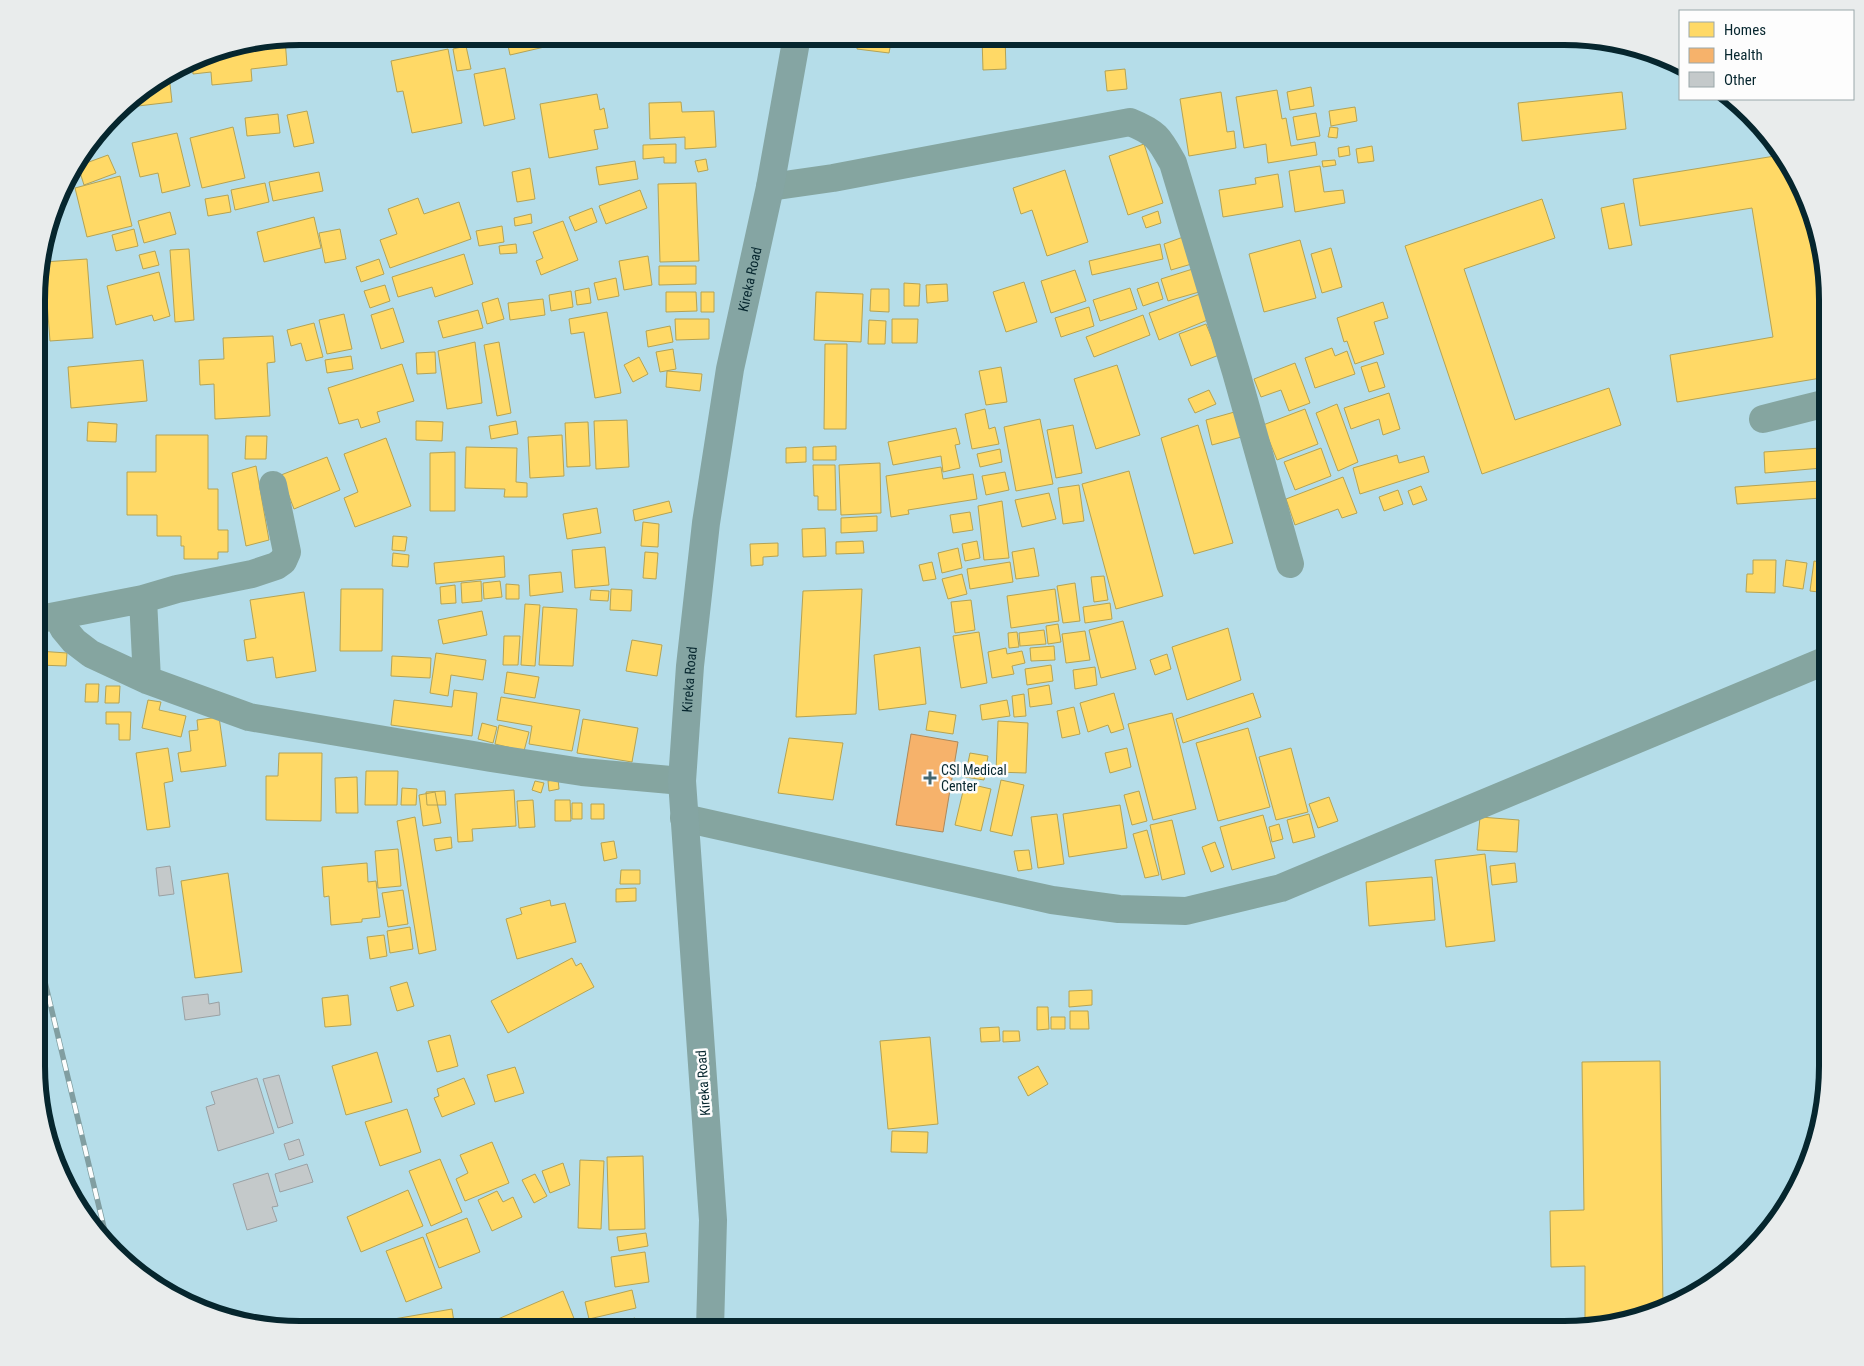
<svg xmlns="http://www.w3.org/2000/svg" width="1864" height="1366" font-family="'Roboto Condensed',sans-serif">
	<rect width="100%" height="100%" fill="#b5dde9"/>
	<!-- homes -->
	<path fill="#ffd966" stroke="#b4a355" d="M506,36H551L553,45L510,55Z
		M649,36H716V39L650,46Z
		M858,36L892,37L889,53L857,49Z
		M943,37H964L963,44H943Z
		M1005,37L1006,69L983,70L982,38Z
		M1129,37H1161V39L1130,43Z
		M285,39L287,65L251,69L252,81L212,85L211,72L193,74L192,61L199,56Z
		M466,46L471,69L457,71L453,49Z
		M448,49L462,123L412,133L403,91L397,92L391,61Z
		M505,68L515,119L484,126L474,74Z
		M1125,69L1127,89L1107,91L1105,71Z
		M169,75L172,102L121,108L126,102Z
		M1311,87L1314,106L1290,110L1287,92Z
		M1277,90L1282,119L1286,118L1291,146L1315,142L1317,155L1268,163L1266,144L1244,148L1236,97Z
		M1221,92L1227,132L1234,131L1236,148L1189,156L1180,99Z
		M1622,92L1626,129L1522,141L1518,103Z
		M597,94L600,110L604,108L608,128L594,130L598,149L549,158L540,104Z
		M681,102L682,112L714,111L716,147L685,149V137L650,139L649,103Z
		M1355,107L1357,121L1331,126L1329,111Z
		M307,111L314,143L294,147L287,115Z
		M1316,113L1320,136L1297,140L1293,117Z
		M278,114L280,133L247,136L245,118Z
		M233,127L245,178L202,188L190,138Z
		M1330,127L1338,128L1337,138L1328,137Z
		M177,133L190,186L162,193L158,173L140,177L132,143Z
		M676,144V163H664V157L643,159V145Z
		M1144,144L1163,203L1128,215L1109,156Z
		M1349,146L1350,155L1339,157L1338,148Z
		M1372,146L1374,161L1358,163L1356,149Z
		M108,155L116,173L84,185L78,166Z
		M1781,155L1800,183L1825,276L1827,288V377L1677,402L1670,355L1773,337L1752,208L1640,226L1633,179Z
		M706,159L708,170L698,172L695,161Z
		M1335,160L1336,165L1323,167L1322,161Z
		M635,161L638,179L599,185L596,167Z
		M1320,166L1324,192L1343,190L1345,203L1295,212L1289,171Z
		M530,168L535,199L517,202L512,172Z
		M1065,170L1088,242L1047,256L1032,210L1021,214L1013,188Z
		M319,172L323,191L273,201L269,182Z
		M1278,174L1283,207L1223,217L1219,190L1256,184L1255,178Z
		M120,176L132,226L87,237L75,188Z
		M265,183L269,202L235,210L231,190Z
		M696,183L699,261L660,262L658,184Z
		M640,190L647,208L606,224L599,206Z
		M228,195L231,212L208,216L205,199Z
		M418,198L424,214L459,202L471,239L390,268L380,240L397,234L388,209Z
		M1542,199L1555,238L1464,269L1515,420L1609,388L1621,425L1482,474L1405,246Z
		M1624,203L1632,245L1609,249L1601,208Z
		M592,208L597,222L575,231L569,217Z
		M1158,211L1161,223L1146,228L1142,217Z
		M170,212L176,234L144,243L138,221Z
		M531,214L532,223L515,226L514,218Z
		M314,217L321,248L264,262L257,232Z
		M563,221L578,260L541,275L536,261L543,258L533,232Z
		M502,226L504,242L479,246L476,231Z
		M134,229L138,246L116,251L112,235Z
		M340,229L346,259L325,263L319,233Z
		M1186,236L1195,263L1171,270L1164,244Z
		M1300,240L1316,298L1264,312L1249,254Z
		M516,244L517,253L500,254L499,246Z
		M1160,244L1163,259L1092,275L1089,261Z
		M1331,248L1342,287L1322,293L1311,254Z
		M189,249L194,320L175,322L170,250Z
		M155,251L159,265L143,269L139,255Z
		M464,254L473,284L435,297L432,287L398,297L392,277Z
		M648,256L652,285L624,290L619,261Z
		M87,259L93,338L50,341L44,262Z
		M379,259L384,274L361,282L356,267Z
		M659,266H696V284L659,285Z
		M1199,267L1206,290L1168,301L1161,279Z
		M1075,270L1086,301L1051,313L1041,281Z
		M159,272L170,316L154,321L152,315L116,325L107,286Z
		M616,278L619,296L598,300L594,283Z
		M1024,282L1037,322L1006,332L993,292Z
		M1158,282L1163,299L1143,306L1137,289Z
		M904,283L920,284L919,306H904Z
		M947,284L948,301L927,303L926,285Z
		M385,285L390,301L370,308L364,291Z
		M589,288L591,303L577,305L575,291Z
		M1130,288L1137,309L1100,321L1093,300Z
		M871,289H889V312L870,311Z
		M571,291L573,307L551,311L549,295Z
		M666,292H696L697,311L666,312Z
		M701,292H714V312H701Z
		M816,292L863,294L861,342L814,340Z
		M1200,294L1210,319L1159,340L1149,313Z
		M498,298L504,319L487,324L482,303Z
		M543,299L545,315L510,320L508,303Z
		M1383,302L1388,318L1374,322L1384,354L1355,364L1347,341L1344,342L1337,318Z
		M1089,307L1094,326L1061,337L1055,318Z
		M393,308L404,342L381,349L371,315Z
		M478,310L483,328L443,338L438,321Z
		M607,312L621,393L595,398L584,332L571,334L569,319Z
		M344,314L352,349L327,354L319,320Z
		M1143,315L1150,335L1094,357L1086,337Z
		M675,319H709V339L676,340Z
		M892,319H918L917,343H892Z
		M869,320L886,321L885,344H868Z
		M314,323L323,357L306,361L301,343L291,346L287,330Z
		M1206,324L1219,355L1191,366L1179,334Z
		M670,326L673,342L648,347L646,331Z
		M273,336L275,362L267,363L270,416L215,419L214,384L200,385L199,360L224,359L223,338Z
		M475,342L482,403L447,409L438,351Z
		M499,342L511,413L497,416L484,345Z
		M825,344H847L846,429H824Z
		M1332,348L1335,356L1347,351L1355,374L1315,388L1305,358Z
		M673,349L676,369L660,372L656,352Z
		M435,352L436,373L417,374L416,353Z
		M351,356L353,369L327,373L325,360Z
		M639,357L648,374L633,382L624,365Z
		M143,360L147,401L71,408L68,367Z
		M1377,362L1385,387L1369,392L1361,367Z
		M1295,363L1310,403L1289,411L1281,390L1261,397L1254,379Z
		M402,364L414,401L377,412L380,422L361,428L358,419L339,424L328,388Z
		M1117,365L1140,435L1096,449L1074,379Z
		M1001,367L1007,402L986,405L979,371Z
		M667,371L702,374L700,391L666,387Z
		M1209,390L1216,404L1195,413L1188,399Z
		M1389,393L1400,429L1383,435L1379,419L1351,429L1344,408Z
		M1337,404L1358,462L1338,471L1316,413Z
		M985,409L989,429L995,427L999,444L972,449L965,414Z
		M1305,409L1318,444L1277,460L1263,425Z
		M1238,411L1245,436L1212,445L1206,420Z
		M1040,419L1053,484L1016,491L1004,427Z
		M627,420L629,467L596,469L594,421Z
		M416,421L443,422L442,441L416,440Z
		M516,421L518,434L491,439L489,426Z
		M88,422L117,424L116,442L87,441Z
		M588,422L590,466L567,467L565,423Z
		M1073,425L1082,473L1056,478L1047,430Z
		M1198,425L1233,543L1194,554L1161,438Z
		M956,428L960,444L955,445L960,468L943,472L941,456L893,465L888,442Z
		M156,435H208V489H218V530H228V552H218V559H184V546H181V536H157V515H127V472H156Z
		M562,435L564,476L530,478L528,437Z
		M246,436H267L266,459H245Z
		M386,438L411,506L355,527L344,498L358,492L344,454Z
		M836,446V460H813V447Z
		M466,447L517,448L516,482L527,483V497H504L505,489L465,488Z
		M806,447V462L786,463V448Z
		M1321,448L1331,476L1295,490L1284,462Z
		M1820,448L1822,468L1765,473L1764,452Z
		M1000,449L1002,462L980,467L977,454Z
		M455,452V511H430V453Z
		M1397,455L1399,463L1424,456L1429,472L1360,494L1353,468Z
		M327,457L340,490L294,509L281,475Z
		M880,463L881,513L841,515L839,465Z
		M813,465H835L836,510H818V496H814Z
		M256,466L269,540L246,546L232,473Z
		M941,467L943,479L973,474L977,499L908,510L909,514L891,517L886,476Z
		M1129,471L1163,596L1116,609L1082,484Z
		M1005,472L1009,490L986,495L982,476Z
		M1343,477L1357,513L1342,518L1338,509L1295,525L1286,499Z
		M1819,481L1821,498L1737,504L1735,487Z
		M1079,485L1084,521L1063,524L1058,488Z
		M1421,486L1427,500L1413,505L1408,491Z
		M1398,490L1403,504L1384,511L1379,497Z
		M1049,493L1056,519L1022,527L1015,500Z
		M669,501L672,512L635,521L633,510Z
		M1002,501L1009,558L984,560L978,506Z
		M597,508L601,533L567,539L563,514Z
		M970,512L973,530L953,533L950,515Z
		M877,516V531L841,533V518Z
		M643,522L659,524L658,547L641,546Z
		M1827,524V553L1823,552Z
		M825,528L826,556L803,557L802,529Z
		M393,536L407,537L405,551L392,550Z
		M863,541L864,553L836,554V542Z
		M977,541L980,558L965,561L962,544Z
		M778,543V556L763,557V565L751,566L750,544Z
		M605,547L609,585L575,588L572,550Z
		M958,548L962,568L942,573L938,553Z
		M1034,548L1039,576L1016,579L1012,552Z
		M645,552L658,553L656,579L643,578Z
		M393,553L409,555L408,567L392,566Z
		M504,556L505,577L436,584L434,563Z
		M1753,560H1776L1775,593L1746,592L1747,574H1753Z
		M1786,560L1807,563L1803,589L1783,586Z
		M1814,561L1827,563V593L1810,591Z
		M932,562L936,579L923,581L919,565Z
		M1010,562L1013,582L970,589L967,569Z
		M561,572L563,592L530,596L529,575Z
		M962,574L967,594L948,599L942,579Z
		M1104,576L1108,600L1094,602L1091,577Z
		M481,581L482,601L462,603L461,583Z
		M500,581L502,597L484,599L483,583Z
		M1075,583L1080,621L1063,623L1057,586Z
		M506,584L519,585V599H506Z
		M455,585L456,603L441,604L440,587Z
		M341,589H383L382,651H340Z
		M611,589L632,590L631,611L610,610Z
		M862,589L856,714L796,717L803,591Z
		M1055,589L1059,621L1011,628L1007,596Z
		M591,590L609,591L608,601L590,600Z
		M304,592L316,671L276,678L273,657L247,661L244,640L256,638L250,600Z
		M971,600L975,630L955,633L951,602Z
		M1110,603L1112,619L1085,623L1083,607Z
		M525,604L540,605L535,666L521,665Z
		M543,607L577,609L573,666L539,665Z
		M482,611L487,635L443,644L438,620Z
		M1123,621L1136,669L1101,678L1089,630Z
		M1058,624L1061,642L1048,644L1046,626Z
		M1228,628L1241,680L1187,700L1172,647Z
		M1044,630L1046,644L1020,646L1019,633Z
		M1085,631L1090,660L1066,663L1062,634Z
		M979,632L987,683L961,688L953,636Z
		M1017,632L1019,647L1009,648L1008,633Z
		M504,636H520L518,665H503Z
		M632,640L662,645L657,676L626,671Z
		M1054,646L1055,660L1031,661L1030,648Z
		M920,647L926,704L879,710L874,655Z
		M1006,648L1007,654L1022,651L1025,663L1012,666L1014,674L992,678L988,652Z
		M38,651L67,653L66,666L38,665Z
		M436,653L486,660L483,680L451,675L448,696L430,693Z
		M1167,654L1171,669L1155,675L1150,660Z
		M392,656L431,658L430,678L391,676Z
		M1051,665L1053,681L1027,685L1025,669Z
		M1095,667L1097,685L1075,689L1073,670Z
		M507,672L539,677L535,698L504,693Z
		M86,684H99L98,702H85Z
		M1049,685L1052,704L1030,707L1028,689Z
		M106,686H120L119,703H105Z
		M454,690L477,693L472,736L391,725L394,700L452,707Z
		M1114,693L1124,729L1111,733L1108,725L1088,732L1080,703Z
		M1253,693L1261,717L1183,743L1176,719Z
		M1024,694L1026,716L1014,717L1012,696Z
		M501,697L580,710L572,751L529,744L532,726L497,720Z
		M148,700L161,702L159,710L186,716L181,737L142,728Z
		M1007,700L1010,716L982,720L980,705Z
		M1074,707L1080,734L1062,738L1057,711Z
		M929,711L956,715L953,734L926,730Z
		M106,712H131L130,740H119V724H106Z
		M1172,713L1196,809L1153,820L1128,724Z
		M219,717L226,766L181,772L178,753L191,751L189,731L198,730L197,720Z
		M583,719L638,728L632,762L577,753Z
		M998,721L1028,723L1026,773L996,772Z
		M482,723L497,727L493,743L478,739Z
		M499,725L529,732L524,751L495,744Z
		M1248,728L1270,807L1218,821L1196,743Z
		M789,738L843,743L833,800L778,793Z
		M168,748L173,781L164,783L170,827L147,830L136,753Z
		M1127,748L1131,767L1110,773L1105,753Z
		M1291,748L1308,812L1276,820L1259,757Z
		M279,753H322L321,821L266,820V776H278Z
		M970,753L988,756L984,780L965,777Z
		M366,771H398L397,805H365Z
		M357,777L358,813H336L335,778Z
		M558,779L559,789L549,791L548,781Z
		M1001,780L1024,785L1012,836L990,831Z
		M535,781L544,783L541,793L532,790Z
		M965,783L991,789L981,831L955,825Z
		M402,788L417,789L416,805H401Z
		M514,790L516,826L472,829L473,841L458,842L455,794Z
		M445,791L446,805H427L426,792Z
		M1139,791L1147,821L1132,825L1124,795Z
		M435,792L441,823L423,826L419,795Z
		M1329,797L1338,821L1318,828L1309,804Z
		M533,800L535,827L519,828L517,801Z
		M555,800H570L571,821H555Z
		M572,803H582V819H572Z
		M591,804H604V819H591Z
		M1120,805L1127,848L1069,857L1063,814Z
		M1057,814L1064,864L1038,868L1031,817Z
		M1309,814L1315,837L1293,843L1287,820Z
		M1263,815L1275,858L1232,870L1220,827Z
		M415,817L436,950L419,954L397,821Z
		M1480,817L1519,820L1517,852L1477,850Z
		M1172,820L1185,874L1162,880L1150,825Z
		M1279,824L1283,839L1272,842L1269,827Z
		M1147,830L1159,875L1145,878L1133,834Z
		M451,837L452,848L436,851L434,839Z
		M614,841L617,858L604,861L601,843Z
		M1215,842L1224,867L1211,872L1202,847Z
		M398,849L401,886L378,888L375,851Z
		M1029,850L1032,869L1018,871L1014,851Z
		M1485,854L1495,941L1446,947L1435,860Z
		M367,863L368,882L376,881L380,917L362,919V922L331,925L329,896L324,897L322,867Z
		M1515,863L1517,882L1492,885L1490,866Z
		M621,870H640V884H620Z
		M228,873L242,972L195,978L181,881Z
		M1432,877L1435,920L1369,926L1366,882Z
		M636,888V901L616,902V889Z
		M403,890L408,924L388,927L382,893Z
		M550,900L551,906L565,903L576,942L517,959L506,919L522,914L520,908Z
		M410,927L413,949L390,953L387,931Z
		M384,935L387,956L370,959L367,937Z
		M572,958L576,966L581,963L594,987L508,1033L491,1001Z
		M407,982L414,1006L397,1011L390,987Z
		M1092,990V1005L1069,1007V991Z
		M348,995L351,1025L325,1027L322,998Z
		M1037,1007H1048L1049,1029L1037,1030Z
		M1070,1011H1088L1089,1029H1070Z
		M1051,1017H1065V1029H1051Z
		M999,1027L1000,1041L981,1042L980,1028Z
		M1003,1031H1019L1020,1041L1003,1042Z
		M450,1035L458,1066L437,1072L428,1041Z
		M930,1037L938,1124L888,1129L880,1041Z
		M377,1052L392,1102L346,1115L332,1066Z
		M1660,1061L1663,1309L1632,1321L1585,1327V1266L1551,1267L1550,1211L1584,1210L1582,1062Z
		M1038,1066L1048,1084L1028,1096L1018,1077Z
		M515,1067L524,1093L495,1102L487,1075Z
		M464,1078L475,1104L442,1117L434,1098L439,1096L437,1089Z
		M407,1109L421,1152L380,1166L365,1122Z
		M892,1131L928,1132L927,1153L891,1152Z
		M492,1142L509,1183L465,1201L456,1179L468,1173L460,1155Z
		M643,1156L645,1229L609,1230L607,1157Z
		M440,1159L462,1212L431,1226L409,1171Z
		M580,1160L604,1161L601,1229L578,1228Z
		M563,1163L570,1185L550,1193L542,1171Z
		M535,1174L547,1196L534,1203L522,1180Z
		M408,1190L423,1226L361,1252L347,1217Z
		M497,1191L503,1202L513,1197L522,1217L492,1231L478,1200Z
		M467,1218L480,1252L439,1268L426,1234Z
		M646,1233L648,1246L619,1251L617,1237Z
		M423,1237L442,1288L406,1302L386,1251Z
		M645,1252L649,1282L615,1287L611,1257Z
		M632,1290L636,1308L589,1319L585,1302Z
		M563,1291L575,1321L555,1329H494L491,1322Z
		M452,1309L455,1329H389L388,1320Z
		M635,1318L638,1329H616L614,1324Z"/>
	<!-- health -->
	<path fill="#f6b26b" stroke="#ae8859" d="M911,734L958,742L943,832L896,825Z"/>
	<!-- building -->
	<path fill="#c4c9ca" stroke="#9aa1a4" d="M170,866L174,894L159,896L156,868Z
		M208,994L209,1004L219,1002L220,1015L185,1020L182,997Z
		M279,1075L293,1123L278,1128L263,1079Z
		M257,1078L274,1133L218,1151L206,1107L215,1104L211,1092Z
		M299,1139L304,1155L289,1160L284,1144Z
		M307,1164L313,1182L280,1192L275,1174Z
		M268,1173L278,1206L272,1207L277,1221L247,1230L233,1184Z"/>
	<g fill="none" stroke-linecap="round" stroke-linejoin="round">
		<!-- street -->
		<path stroke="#85a5a0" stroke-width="28" d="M770,187L833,178L1130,122C1157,133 1159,138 1173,163L1236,372L1290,564
			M1763,419L1827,403
			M143,599L147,680
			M57,616L64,629L74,641L91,654L147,680L249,717L491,758L582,772L682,781
			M40,619L143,599L177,589L252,574L276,566L283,561L287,552L273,485
			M684,818L1052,900L1119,909L1186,911L1281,888L1827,660"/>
		<!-- secondary -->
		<path stroke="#85a5a3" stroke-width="28" id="s1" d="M710,1329L713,1220L682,781L690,666L706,523L730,369L770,187L797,36"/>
		<defs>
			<path id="rail" d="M38,953L106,1236"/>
		</defs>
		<!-- rail casing -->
		<use href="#rail" stroke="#819ea1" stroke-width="5.5"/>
		<!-- rail -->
		<use href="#rail" stroke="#fdfdfd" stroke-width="4" stroke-dasharray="11" stroke-linecap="butt"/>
	</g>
	<!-- markers -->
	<path fill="#43666f" stroke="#fdfdfd" stroke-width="2" d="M927.5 770.5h5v5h5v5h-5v5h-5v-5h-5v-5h5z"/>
	<g text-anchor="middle" stroke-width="5" stroke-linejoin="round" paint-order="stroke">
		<!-- street labels -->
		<g font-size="14" fill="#06262e" stroke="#fdfdfd">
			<text dy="5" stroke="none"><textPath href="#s1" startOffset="1056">Kireka Road</textPath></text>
			<text dy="5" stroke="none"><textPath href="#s1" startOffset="651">Kireka Road</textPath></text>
			<text transform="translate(703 1083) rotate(-94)" y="5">Kireka Road</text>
		</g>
		<!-- poi labels -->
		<g font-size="14" fill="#06262e" stroke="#fdfdfd" text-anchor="start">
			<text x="941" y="775">CSI Medical<tspan x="941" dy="16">Center</tspan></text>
		</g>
	</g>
	<!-- crop -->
	<path d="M0 0H1864V1366H0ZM300 45H1564A255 255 0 0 1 1819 300V1066A255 255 0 0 1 1564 1321H300A255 255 0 0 1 45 1066V300A255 255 0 0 1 300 45Z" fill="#e9ecec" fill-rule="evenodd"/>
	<path fill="none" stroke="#06262e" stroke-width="6" d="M300 45H1564A255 255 0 0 1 1819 300V1066A255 255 0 0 1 1564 1321H300A255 255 0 0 1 45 1066V300A255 255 0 0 1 300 45Z"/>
	<!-- legend -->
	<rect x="1679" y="10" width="175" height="90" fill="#fdfdfd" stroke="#9aa7aa"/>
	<rect x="1689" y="22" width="25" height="15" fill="#ffd966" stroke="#9aa7aa"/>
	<text x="1724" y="35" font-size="15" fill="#06262e">Homes</text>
	<rect x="1689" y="48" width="25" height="15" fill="#f6b26b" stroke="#9aa7aa"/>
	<text x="1724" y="60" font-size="15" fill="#06262e">Health</text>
	<rect x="1689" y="72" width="25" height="15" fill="#c4c9ca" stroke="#9aa7aa"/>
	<text x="1724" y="85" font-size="15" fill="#06262e">Other</text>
</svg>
